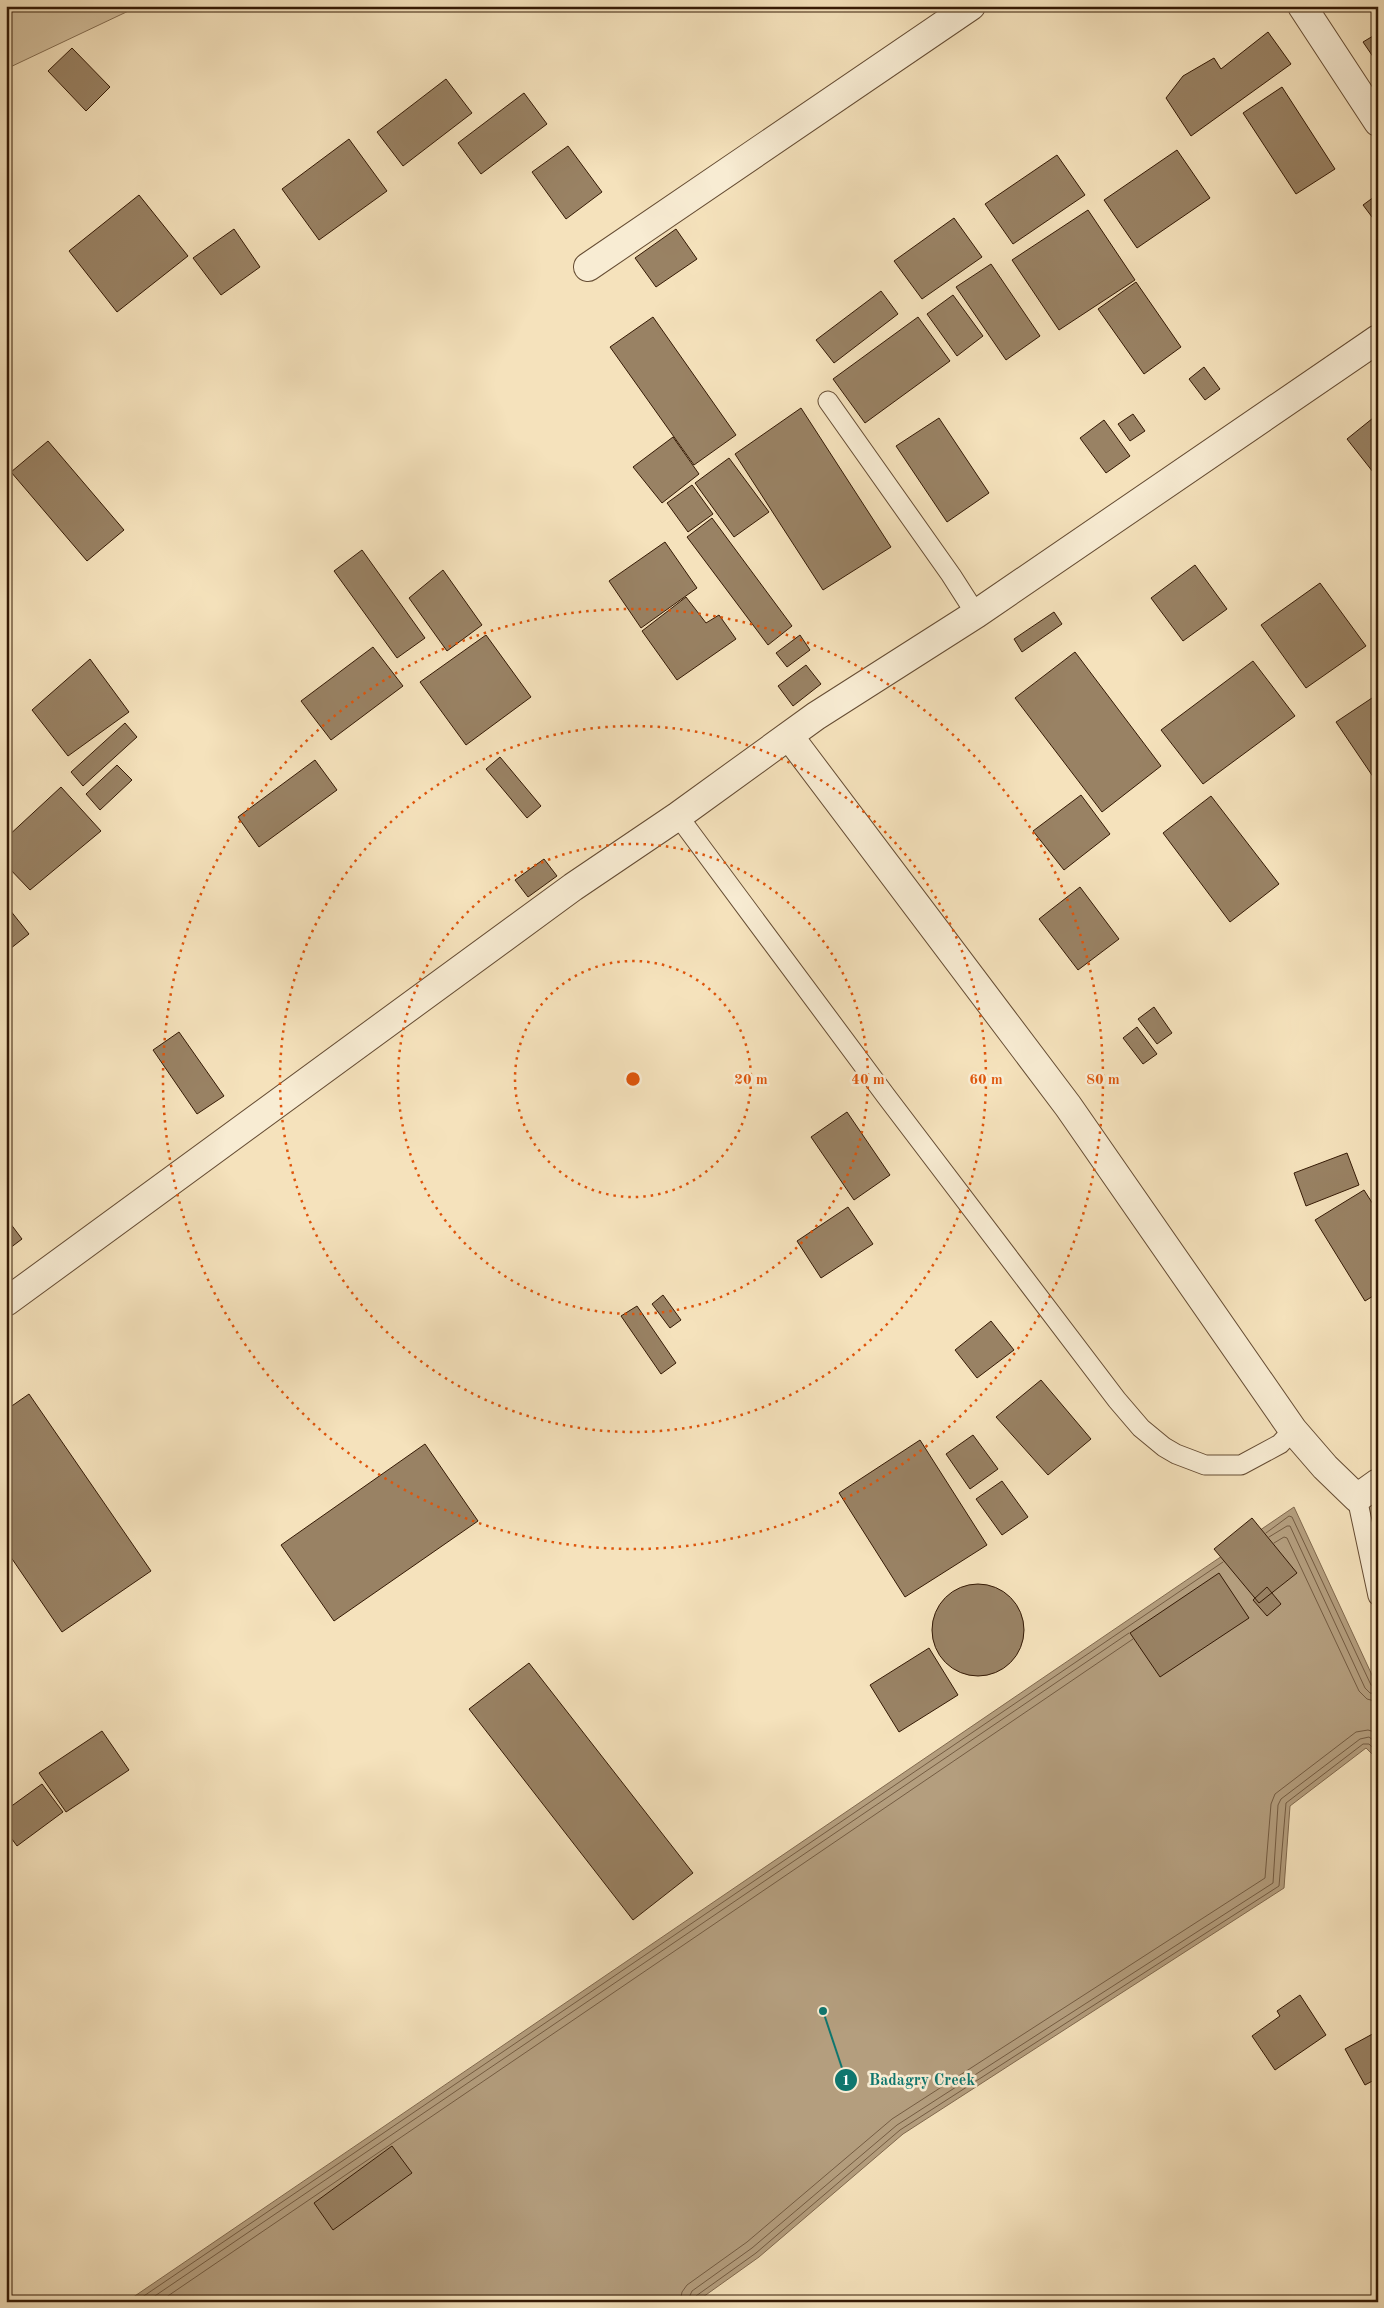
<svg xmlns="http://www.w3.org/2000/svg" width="1384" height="2308" font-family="'Old Standard TT',serif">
	<rect width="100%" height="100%" fill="#f5e2bc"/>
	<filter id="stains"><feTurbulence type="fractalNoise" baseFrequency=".004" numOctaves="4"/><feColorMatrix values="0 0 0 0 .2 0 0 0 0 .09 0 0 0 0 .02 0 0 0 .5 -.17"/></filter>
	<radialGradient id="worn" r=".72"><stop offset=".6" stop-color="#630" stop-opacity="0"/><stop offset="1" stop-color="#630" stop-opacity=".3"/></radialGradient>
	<!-- green -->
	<path fill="#d4c09d" stroke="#846d51" d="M6,6H139L6,69Z"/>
	<!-- water -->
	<path fill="#b49e7e" stroke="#81694e" d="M1294,1507L1378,1688V1760L1366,1748L1290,1806L1284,1888L903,2134L759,2257L696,2302H126Z"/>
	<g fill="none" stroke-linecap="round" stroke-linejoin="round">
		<!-- shore -->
		<path stroke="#745c42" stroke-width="1" d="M1266,1533L1289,1516L1292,1517L1371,1685L1378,1688
			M1269,1537L1287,1526H1290L1365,1688L1370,1693L1378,1694
			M1274,1543L1284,1537L1287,1538L1359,1691L1367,1699L1378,1702
			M135,2302L1223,1562
			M146,2302L1129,1633
			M159,2302L1133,1639
			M680,2302L682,2292L687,2285L747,2242L892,2119L1265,1878L1271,1804L1275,1794L1356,1732L1368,1730L1378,1733
			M687,2302L692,2291L752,2248L897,2125L1273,1883L1278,1805L1281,1799L1360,1739L1369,1737L1378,1744
			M694,2302L696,2296L756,2253L900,2130L1279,1886L1286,1803L1363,1744H1369L1378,1753"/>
	</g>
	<!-- building -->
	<path fill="#998264" stroke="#351a05" d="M1268,32L1291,64L1191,136L1166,98L1183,76L1214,58L1221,69Z
		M1378,33V64L1363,42Z
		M72,48L110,87L86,111L48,71Z
		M446,79L472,113L403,166L377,132Z
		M1282,87L1335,169L1296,194L1243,113Z
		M524,93L547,124L481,174L458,143Z
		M349,139L387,191L319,240L282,189Z
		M568,146L602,192L566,219L532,172Z
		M1177,150L1210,198L1137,248L1104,200Z
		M1057,155L1085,195L1013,244L985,204Z
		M1378,194V225L1363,205Z
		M139,195L188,256L117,312L69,251Z
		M1088,210L1135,280L1059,330L1012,260Z
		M954,218L982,257L922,299L894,261Z
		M234,229L260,267L221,295L193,258Z
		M676,229L697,259L656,287L635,258Z
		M991,264L1040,336L1006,360L956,287Z
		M1136,282L1181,347L1144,374L1098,309Z
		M881,291L898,314L834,363L816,340Z
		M953,295L983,336L957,356L927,314Z
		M653,317L736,435L694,465L610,347Z
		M918,317L950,361L865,423L833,379Z
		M1204,367L1220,389L1205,400L1189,379Z
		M801,408L891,547L823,590L735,454Z
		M1133,414L1145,431L1130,441L1118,424Z
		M1378,414V468L1373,472L1347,439Z
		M939,418L989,493L947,522L896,446Z
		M1104,420L1130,456L1106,473L1080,438Z
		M673,437L699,474L662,503L633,467Z
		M48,441L124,530L87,561L11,472Z
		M729,458L769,512L734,537L695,483Z
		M692,485L713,514L688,532L667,503Z
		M712,518L792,626L768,645L687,537Z
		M665,542L697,588L641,628L609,581Z
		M362,550L425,638L397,658L334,571Z
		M1195,565L1227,609L1183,641L1151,598Z
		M443,570L482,625L447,651L409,598Z
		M1320,583L1366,646L1306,688L1261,625Z
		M686,597L706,623L719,615L736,639L677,680L642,631Z
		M1054,612L1062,624L1022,652L1014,639Z
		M486,635L531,697L466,745L420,682Z
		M800,635L810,650L787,667L776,653Z
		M373,647L403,686L331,740L301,701Z
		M1075,652L1161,766L1102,812L1015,698Z
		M90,659L129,712L68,756L32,710Z
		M1253,661L1295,716L1203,784L1161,730Z
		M806,665L821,684L793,706L778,686Z
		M1378,694V784L1336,722Z
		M125,723L137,737L83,786L71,772Z
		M500,757L541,806L527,818L486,769Z
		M315,760L337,790L259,847L238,817Z
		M117,765L132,780L100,810L86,794Z
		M61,787L101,831L30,890L6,865V838Z
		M1081,795L1110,834L1064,870L1033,831Z
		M1211,796L1279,884L1230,922L1163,833Z
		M544,859L557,876L528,897L515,880Z
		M1080,887L1119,939L1078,970L1039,919Z
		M6,905L29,934L6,952Z
		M1154,1007L1172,1033L1157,1044L1138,1019Z
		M1137,1027L1157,1054L1143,1064L1123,1038Z
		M179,1032L224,1096L197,1114L153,1050Z
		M847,1112L890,1175L854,1200L811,1137Z
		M1347,1153L1359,1185L1306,1206L1294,1173Z
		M1364,1190L1378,1212V1293L1365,1301L1315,1220Z
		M848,1207L873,1244L821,1278L797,1241Z
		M7,1219L22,1239L6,1251V1220Z
		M663,1295L681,1320L670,1328L652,1304Z
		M637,1306L676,1363L661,1374L621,1316Z
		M991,1321L1014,1350L977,1378L955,1350Z
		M1041,1380L1091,1439L1048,1475L996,1417Z
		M29,1394L151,1571L62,1632L6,1550V1410Z
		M973,1435L998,1469L970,1489L946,1454Z
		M920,1440L987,1545L905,1597L839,1493Z
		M425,1444L478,1521L334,1621L281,1545Z
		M1002,1481L1028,1517L1002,1535L976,1499Z
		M1252,1518L1297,1573L1259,1603L1214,1549Z
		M1219,1573L1249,1618L1160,1677L1130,1633Z
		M932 1630a46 46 0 1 1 92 0a46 46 0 1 1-92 0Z
		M1267,1587L1281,1604L1267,1616L1253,1600Z
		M929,1648L958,1695L899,1732L870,1685Z
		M529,1663L693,1873L633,1920L469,1709Z
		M102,1731L129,1770L66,1812L39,1773Z
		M42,1784L63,1812L17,1846L6,1831V1810Z
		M1300,1995L1326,2035L1275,2070L1252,2036L1280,2016L1277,2011Z
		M1378,2031V2078L1365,2085L1345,2049Z
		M392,2146L412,2173L333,2230L314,2203Z"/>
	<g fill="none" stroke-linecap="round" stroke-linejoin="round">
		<defs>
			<path id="service" d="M828,401L951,575L976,614
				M678,816L886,1096L1117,1400L1141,1428L1164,1447L1176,1454L1205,1465H1241L1280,1444L1293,1430
				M1357,1498L1378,1596"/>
			<path id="minor" d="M1302,6L1378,122
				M588,267L971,6
				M789,736L1068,1106L1293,1430L1325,1467L1357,1498L1378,1483
				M6,1302L573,887L678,816L816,716L976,614L1378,339"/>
		</defs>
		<!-- service casing -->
		<use href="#service" stroke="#654c33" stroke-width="21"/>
		<!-- minor casing -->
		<use href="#minor" stroke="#654c33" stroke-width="30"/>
		<!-- service -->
		<use href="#service" stroke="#f8ecd3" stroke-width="19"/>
		<!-- minor -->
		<use href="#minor" stroke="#f8ecd3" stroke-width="28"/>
	</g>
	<!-- distance rings -->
	<g fill="none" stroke="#df560c" stroke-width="2.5" stroke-dasharray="2.5 5">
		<circle cx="633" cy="1079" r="118"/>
		<circle cx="633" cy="1079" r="235"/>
		<circle cx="633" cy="1079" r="353"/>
		<circle cx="633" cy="1079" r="470"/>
	</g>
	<circle cx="633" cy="1079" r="8" fill="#df560c" stroke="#f8ecd3" stroke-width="2.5"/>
	<g font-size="15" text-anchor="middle" font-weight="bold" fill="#df560c" stroke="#f8ecd3" stroke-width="5" stroke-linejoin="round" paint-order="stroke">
		<text x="751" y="1084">20 m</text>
		<text x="868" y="1084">40 m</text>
		<text x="986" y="1084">60 m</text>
		<text x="1103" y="1084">80 m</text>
	</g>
	<!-- callouts -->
	<path fill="none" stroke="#0f766e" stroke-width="2" d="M823 2011L846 2080"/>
	<g fill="#0f766e" stroke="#f8ecd3" stroke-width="2">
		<circle cx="823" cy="2011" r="5"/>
		<circle cx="846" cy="2080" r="12"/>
	</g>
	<g font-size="15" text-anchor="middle" font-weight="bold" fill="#fff">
		<text x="846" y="2085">1</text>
	</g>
	<g font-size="16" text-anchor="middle" font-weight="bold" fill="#0f766e" stroke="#f8ecd3" stroke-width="5" stroke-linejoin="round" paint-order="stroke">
		<text x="922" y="2085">Badagry Creek</text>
	</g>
	<!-- margin -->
	<rect width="1384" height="2308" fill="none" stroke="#f5e2bc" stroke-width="25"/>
	<rect x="8" y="8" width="1369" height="2293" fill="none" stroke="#351a05" stroke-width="2.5"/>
	<rect x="12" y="12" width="1359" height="2283" fill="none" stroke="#351a05"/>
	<rect width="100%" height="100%" filter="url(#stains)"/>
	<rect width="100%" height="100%" fill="url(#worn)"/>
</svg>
